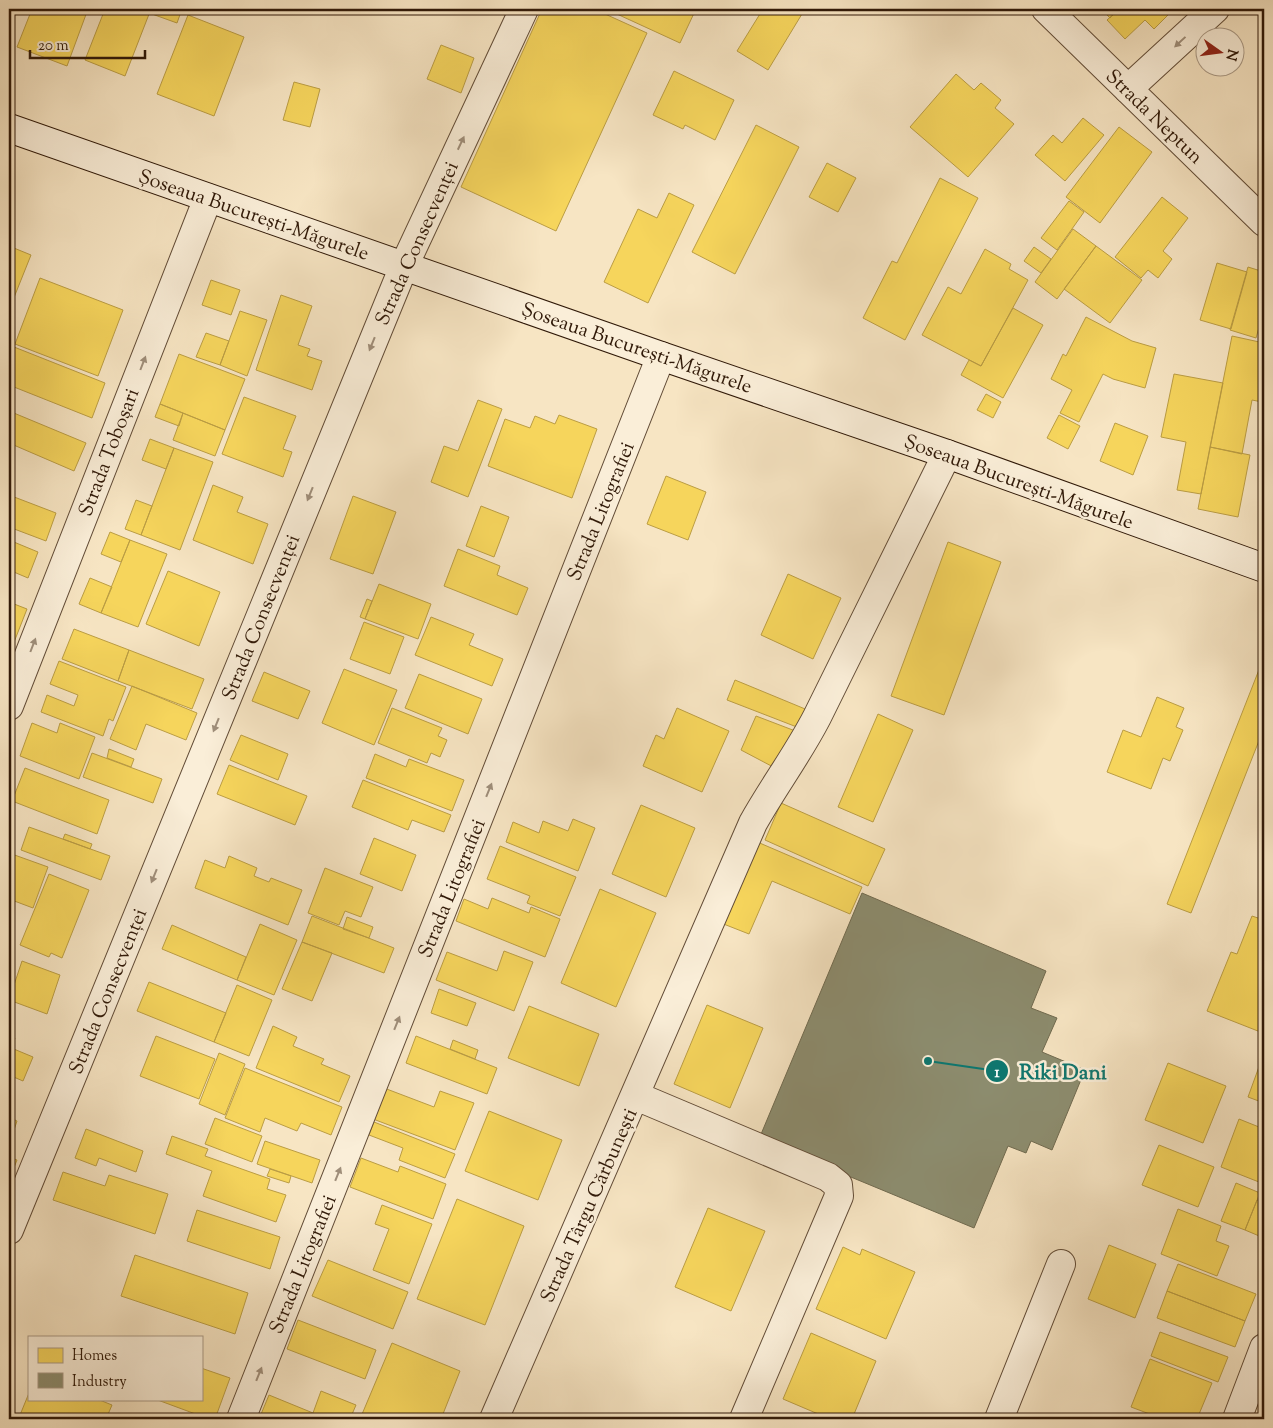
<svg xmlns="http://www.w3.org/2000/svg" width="1273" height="1428" font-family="'Sorts Mill Goudy',serif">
	<rect width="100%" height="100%" fill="#f7e5c3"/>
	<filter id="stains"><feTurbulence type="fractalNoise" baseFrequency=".004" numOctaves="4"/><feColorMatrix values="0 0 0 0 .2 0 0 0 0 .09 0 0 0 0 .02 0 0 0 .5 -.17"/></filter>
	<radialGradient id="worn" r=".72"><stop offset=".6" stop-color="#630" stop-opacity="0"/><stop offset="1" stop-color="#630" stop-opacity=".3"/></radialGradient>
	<!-- homes -->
	<path fill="#f6d55c" stroke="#bb9d43" d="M32,9H88L67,66L17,47Z
		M105,9H151L125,76L85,60Z
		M154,9H182L177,23L152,14Z
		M542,9H594L647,33L556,231L461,187Z
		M606,9H696L680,43Z
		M763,9H805L768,70L737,51Z
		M1101,9H1119L1110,18Z
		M1119,9H1170L1172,11L1154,29L1145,20L1125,39L1107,20Z
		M188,15L244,37L214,116L157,94Z
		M441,45L474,58L461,93L427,79Z
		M674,71L734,100L715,140L685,125L683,129L653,115Z
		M956,74L974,90L981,83L1001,100L995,108L1014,124L968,177L910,127Z
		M294,82L320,89L310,127L283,120Z
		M1083,118L1104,135L1065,181L1035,155L1053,135L1062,143Z
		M756,125L799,147L735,274L692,252Z
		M1119,127L1152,152L1100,223L1066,197Z
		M827,163L856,178L838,212L809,197Z
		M940,178L978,198L905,340L863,318L892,261L897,263Z
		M669,193L694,205L648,303L604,282L638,209L657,218Z
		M1162,197L1188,218L1163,251L1172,259L1158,278L1148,270L1141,278L1115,257Z
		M1069,201L1084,212L1057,250L1041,238Z
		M1073,229L1096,246L1057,299L1035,282Z
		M9,246L31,255L9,310Z
		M1096,246L1142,280L1110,323L1064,289Z
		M1034,247L1051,259L1041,273L1024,261Z
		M985,249L1011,264L1009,269L1028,280L981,366L922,335L948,287L961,294Z
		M1217,263L1247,272L1231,329L1200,320Z
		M1248,267L1264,272V310L1256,338L1230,330Z
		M40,278L123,310L98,376L15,344Z
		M211,280L240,290L231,315L202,305Z
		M281,295L312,306L298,345L310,349L307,356L322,361L312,390L256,370Z
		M1013,308L1043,325L1003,398L961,375L969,360L981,366Z
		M240,311L267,320L247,376L220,365Z
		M1086,317L1132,341L1156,348L1145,388L1113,379L1103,374L1079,422L1060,413L1072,390L1051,379L1063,354L1066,356Z
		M206,333L229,341L220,365L196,357Z
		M1232,336L1264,343V389L1262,402L1252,400L1242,454L1210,447Z
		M9,345L105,383L92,418L9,385Z
		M179,354L245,379L225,430L160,404Z
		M1174,374L1223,383L1201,494L1177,490L1186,442L1161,437Z
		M986,394L1001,402L993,418L977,410Z
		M244,397L296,416L283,449L292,452L283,477L222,454Z
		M478,400L502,409L468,497L431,482L444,446L458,451Z
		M160,404L183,413L179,426L155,417Z
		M9,411L86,443L74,471L9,443Z
		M183,413L225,430L215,456L173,440Z
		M559,415L597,429L572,498L488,466L505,419L530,428L535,416L555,424Z
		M1059,415L1080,426L1068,449L1047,438Z
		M1115,423L1148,436L1133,475L1100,461Z
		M150,439L174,448L166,469L142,460Z
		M1210,447L1250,455L1238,517L1198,509Z
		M174,448L213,462L180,550L141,535Z
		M666,476L706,492L688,540L647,524Z
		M1264,484V505L1260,504Z
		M213,485L243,497L237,512L268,524L253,564L193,540Z
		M9,495L56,513L46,541L9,527Z
		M353,496L396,512L373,574L330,559Z
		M136,500L152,506L141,535L125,529Z
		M481,506L509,517L494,557L466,546Z
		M110,532L130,540L121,562L101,554Z
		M9,540L38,552L28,578L9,570Z
		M130,540L167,554L138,627L101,613Z
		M948,542L1001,562L944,715L891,696Z
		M458,549L500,566L497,575L528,588L517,615L444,586Z
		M168,571L220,592L199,646L146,624Z
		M788,574L841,598L813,659L761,635Z
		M90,578L112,587L101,613L79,604Z
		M379,584L431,604L418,639L365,619Z
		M367,599L372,601L365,619L360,617Z
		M9,602L27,609L9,655Z
		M431,617L474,634L469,645L503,659L492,686L415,655Z
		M364,622L404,637L390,674L350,659Z
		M74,629L129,650L118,681L62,659Z
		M129,650L204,679L192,709L118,681Z
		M1264,657V728L1191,913L1167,904Z
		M59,661L126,687L113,721L109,719L103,736L41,712L47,695L74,706L78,695L50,684Z
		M344,669L397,690L374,745L322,723Z
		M264,672L310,691L298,719L252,701Z
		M419,674L482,699L468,734L405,708Z
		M735,680L810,711L802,729L727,700Z
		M132,686L197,713L186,740L146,724L136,750L110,739Z
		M1157,697L1184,708L1176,727L1183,730L1170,761L1163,758L1151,789L1107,772L1123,730L1141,737Z
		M392,708L442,728L438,736L447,740L440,757L431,753L427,763L378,743Z
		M677,708L729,731L702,792L643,766L656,735L664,739Z
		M878,714L913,730L873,822L838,807Z
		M756,716L798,732L777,769L741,750Z
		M32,723L57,733L60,723L95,737L79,779L20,756Z
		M241,735L288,754L278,780L230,760Z
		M109,749L134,759L131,767L107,758Z
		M92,753L162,779L153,803L83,777Z
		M375,754L406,767L409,759L464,780L452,811L366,778Z
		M229,765L307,796L295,825L217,794Z
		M25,768L109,800L97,834L12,801Z
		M363,780L451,815L444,832L412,820L408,830L352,807Z
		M781,803L885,849L868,886L765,840Z
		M641,805L695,828L666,897L612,874Z
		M573,819L595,828L578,871L506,842L513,822L539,833L543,821L568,831Z
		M29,827L110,856L101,880L21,850Z
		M65,834L92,844L90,849L63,839Z
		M374,838L416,855L402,891L360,874Z
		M755,841L862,887L850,914L772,881L749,934L721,923Z
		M500,846L576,877L560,916L527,903L530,896L487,879Z
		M9,853L48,867L33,908L9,899Z
		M229,856L257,868L254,876L269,882L271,878L302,890L288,925L195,888L205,860L225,868Z
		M325,868L373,887L361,917L345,911L339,925L308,913Z
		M49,874L89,890L62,958L51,953L49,957L20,945Z
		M600,889L656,913L616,1007L561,983Z
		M492,898L529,913L531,907L560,919L545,957L456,921L464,899L488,909Z
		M312,916L394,948L384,973L302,942Z
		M1252,916L1264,920V1029L1263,1033L1207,1011L1231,952L1237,954Z
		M347,917L373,927L369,938L343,929Z
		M260,924L297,940L274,995L237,980Z
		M172,925L246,957L237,980L162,949Z
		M302,942L332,953L312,1001L282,989Z
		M504,951L533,962L514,1011L436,980L447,952L497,971Z
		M22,961L60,975L47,1014L9,1000Z
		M149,982L226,1013L214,1042L137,1011Z
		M237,985L272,1000L249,1056L214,1042Z
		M439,989L476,1003L467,1026L431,1013Z
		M707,1005L763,1028L730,1108L674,1084Z
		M529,1006L599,1034L579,1086L508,1058Z
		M273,1026L297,1037L293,1046L324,1059L321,1064L350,1076L339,1102L256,1068Z
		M9,1036L15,1038L11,1048L9,1047Z
		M156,1036L215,1059L199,1099L140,1076Z
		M416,1036L497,1068L487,1094L406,1063Z
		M453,1040L478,1050L475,1059L450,1049Z
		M9,1047L33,1057L23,1081L9,1075Z
		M219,1053L245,1064L225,1115L199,1104Z
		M1264,1053V1103L1248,1097Z
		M1168,1063L1226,1086L1203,1143L1145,1120Z
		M245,1068L342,1107L331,1135L301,1123L297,1131L265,1118L260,1132L225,1118Z
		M384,1088L434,1107L440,1091L474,1103L455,1150L373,1119Z
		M489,1111L562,1140L538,1200L465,1171Z
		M9,1117L17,1121L9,1145Z
		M215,1118L262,1136L252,1162L205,1144Z
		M1239,1119L1264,1129V1184L1221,1167Z
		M374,1122L455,1154L445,1178L399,1160L403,1148L369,1135Z
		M86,1129L143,1151L136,1172L99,1158L96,1166L75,1158Z
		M172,1136L208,1149L205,1156L270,1179L267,1189L286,1195L276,1222L203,1196L212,1171L166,1154Z
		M265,1141L320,1160L312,1183L257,1164Z
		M1159,1145L1214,1167L1198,1207L1142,1185Z
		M9,1157L17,1160L9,1180Z
		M361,1158L398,1172L400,1166L446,1184L433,1219L350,1187Z
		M270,1169L291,1176L289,1183L267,1176Z
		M63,1172L105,1186L109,1175L168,1194L155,1234L53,1200Z
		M1236,1183L1260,1193L1245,1230L1221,1221Z
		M457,1199L524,1226L485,1325L417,1299Z
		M1257,1200L1264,1203V1238L1245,1230Z
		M382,1205L432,1224L409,1284L373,1270L389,1229L375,1224Z
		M708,1208L765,1231L731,1311L675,1287Z
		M1178,1209L1221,1226L1216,1241L1229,1246L1217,1276L1161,1254Z
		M197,1210L280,1237L270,1269L187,1241Z
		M1109,1245L1156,1264L1135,1318L1088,1299Z
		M843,1247L860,1255L862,1249L915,1272L886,1339L816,1309Z
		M135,1255L248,1293L235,1334L121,1296Z
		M328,1260L408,1292L393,1329L312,1296Z
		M1178,1264L1256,1294L1245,1321L1167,1291Z
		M1167,1291L1245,1321L1235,1347L1157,1318Z
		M298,1320L376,1350L365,1379L287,1349Z
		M1160,1332L1228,1357L1218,1382L1151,1356Z
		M811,1333L876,1361L852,1419H830L783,1399Z
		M392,1343L460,1371L441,1419H360Z
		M1150,1359L1212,1383L1197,1419H1163L1131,1407Z
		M201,1368L230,1378L215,1419H209L155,1399H201Z
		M321,1391L356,1405L350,1419H259L269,1395L313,1413Z
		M29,1393V1399H97L112,1405L106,1419H33L20,1415Z
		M120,1414L134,1419H118Z"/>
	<!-- industry -->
	<path fill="#8c8c6e" stroke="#706a4f" d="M862,893L1046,971L1031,1008L1057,1018L1042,1052L1085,1070L1052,1150L1031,1141L1026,1153L1008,1146L974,1228L759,1139Z"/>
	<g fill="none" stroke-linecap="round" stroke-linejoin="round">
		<defs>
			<path id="minor" d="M1128,89L1215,9
				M9,706L208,198
				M636,1096L828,1177L838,1185L839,1196L744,1419
				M9,1230L404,266L524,9
				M241,1419L661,356
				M494,1419L753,823C773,787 798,754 817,717L947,454
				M999,1419L1061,1264
				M1237,1419L1264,1348"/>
			<path id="tertiary" d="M1046,9L1264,222"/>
			<path id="secondary" d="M9,128L661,356L947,454L1264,568"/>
		</defs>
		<!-- minor casing -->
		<use href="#minor" stroke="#624c37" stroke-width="30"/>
		<!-- tertiary casing -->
		<use href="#tertiary" stroke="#624c37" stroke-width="30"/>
		<!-- secondary casing -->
		<use href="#secondary" stroke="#301908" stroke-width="30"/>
		<!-- minor -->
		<use href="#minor" stroke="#faeed8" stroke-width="28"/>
		<!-- tertiary -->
		<use href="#tertiary" stroke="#faeed8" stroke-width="28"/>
		<!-- secondary -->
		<use href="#secondary" stroke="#faeed8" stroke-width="28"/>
	</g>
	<!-- one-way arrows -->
	<defs><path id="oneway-solid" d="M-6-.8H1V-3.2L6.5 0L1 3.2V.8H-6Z" transform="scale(1.25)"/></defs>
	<g fill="#9f8e7a">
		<use href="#oneway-solid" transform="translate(1180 42) rotate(137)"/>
		<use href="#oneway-solid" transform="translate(461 143) rotate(-65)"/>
		<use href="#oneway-solid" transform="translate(372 344) rotate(112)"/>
		<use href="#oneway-solid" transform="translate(143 363) rotate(-69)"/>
		<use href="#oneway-solid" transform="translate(310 494) rotate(112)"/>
		<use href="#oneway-solid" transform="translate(33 645) rotate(-69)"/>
		<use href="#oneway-solid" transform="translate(216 725) rotate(112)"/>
		<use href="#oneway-solid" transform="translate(489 790) rotate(-68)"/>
		<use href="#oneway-solid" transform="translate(154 876) rotate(112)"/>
		<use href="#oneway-solid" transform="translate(397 1023) rotate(-68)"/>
		<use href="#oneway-solid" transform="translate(338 1174) rotate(-68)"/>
		<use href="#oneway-solid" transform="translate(259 1374) rotate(-68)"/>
	</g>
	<g text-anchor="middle" stroke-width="5" stroke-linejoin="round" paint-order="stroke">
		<!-- street labels -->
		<g font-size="20" fill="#301908" stroke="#faeed8">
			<text transform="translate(1155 116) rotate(44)" y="7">Strada Neptun</text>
			<text transform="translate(254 214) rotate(19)" y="7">Șoseaua București-Măgurele</text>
			<text transform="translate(416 243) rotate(-66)" y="7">Strada Consecvenței</text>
			<text transform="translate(637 347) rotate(19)" y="7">Șoseaua București-Măgurele</text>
			<text transform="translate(108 452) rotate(-69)" y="7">Strada Toboșari</text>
			<text transform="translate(1019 481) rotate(20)" y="7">Șoseaua București-Măgurele</text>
			<text transform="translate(600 511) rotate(-68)" y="7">Strada Litografiei</text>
			<text transform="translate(260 617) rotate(-68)" y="7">Strada Consecvenței</text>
			<text transform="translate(451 888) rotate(-68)" y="7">Strada Litografiei</text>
			<text transform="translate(107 991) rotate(-68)" y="7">Strada Consecvenței</text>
			<text transform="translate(588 1205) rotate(-66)" y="7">Strada Târgu Cărbunești</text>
			<text transform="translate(302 1264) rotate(-68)" y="7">Strada Litografiei</text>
		</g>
	</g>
	<!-- callouts -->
	<path fill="none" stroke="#0f766e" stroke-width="2" d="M928 1061L997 1071"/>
	<g fill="#0f766e" stroke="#faeed8" stroke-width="2">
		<circle cx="928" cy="1061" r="5"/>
		<circle cx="997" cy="1071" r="12"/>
	</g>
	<g font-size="15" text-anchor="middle" font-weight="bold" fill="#fff">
		<text x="997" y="1077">1</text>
	</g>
	<g font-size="21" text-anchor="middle" font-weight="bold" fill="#0f766e" stroke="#faeed8" stroke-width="5" stroke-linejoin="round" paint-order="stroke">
		<text x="1063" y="1079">Riki Dani</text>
	</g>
	<!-- margin -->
	<rect width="1273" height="1428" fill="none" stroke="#f7e5c3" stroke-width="30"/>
	<rect x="10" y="10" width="1253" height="1408" fill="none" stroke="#301908" stroke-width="2.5"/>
	<rect x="15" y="15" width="1243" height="1398" fill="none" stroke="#301908"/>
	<!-- legend -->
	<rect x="28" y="1336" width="175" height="65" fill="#faeed8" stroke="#a99985"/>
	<rect x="38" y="1348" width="25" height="15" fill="#f6d55c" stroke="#a99985"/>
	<text x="72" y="1360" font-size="15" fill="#301908">Homes</text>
	<rect x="38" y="1373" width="25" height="15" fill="#8c8c6e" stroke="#a99985"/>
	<text x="72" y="1386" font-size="15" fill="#301908">Industry</text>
	<!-- north arrow -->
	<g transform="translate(1220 52) rotate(104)"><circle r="24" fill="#faeed8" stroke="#a99985"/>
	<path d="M0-4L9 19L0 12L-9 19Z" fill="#8f2418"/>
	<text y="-8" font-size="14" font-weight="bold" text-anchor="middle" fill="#301908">N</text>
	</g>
	<!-- scale -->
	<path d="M30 50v8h115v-8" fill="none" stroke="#301908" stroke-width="2.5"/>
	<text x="38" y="50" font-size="15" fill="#301908" stroke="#faeed8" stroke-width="4" paint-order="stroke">20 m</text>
	<rect width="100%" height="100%" filter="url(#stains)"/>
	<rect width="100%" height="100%" fill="url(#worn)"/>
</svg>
